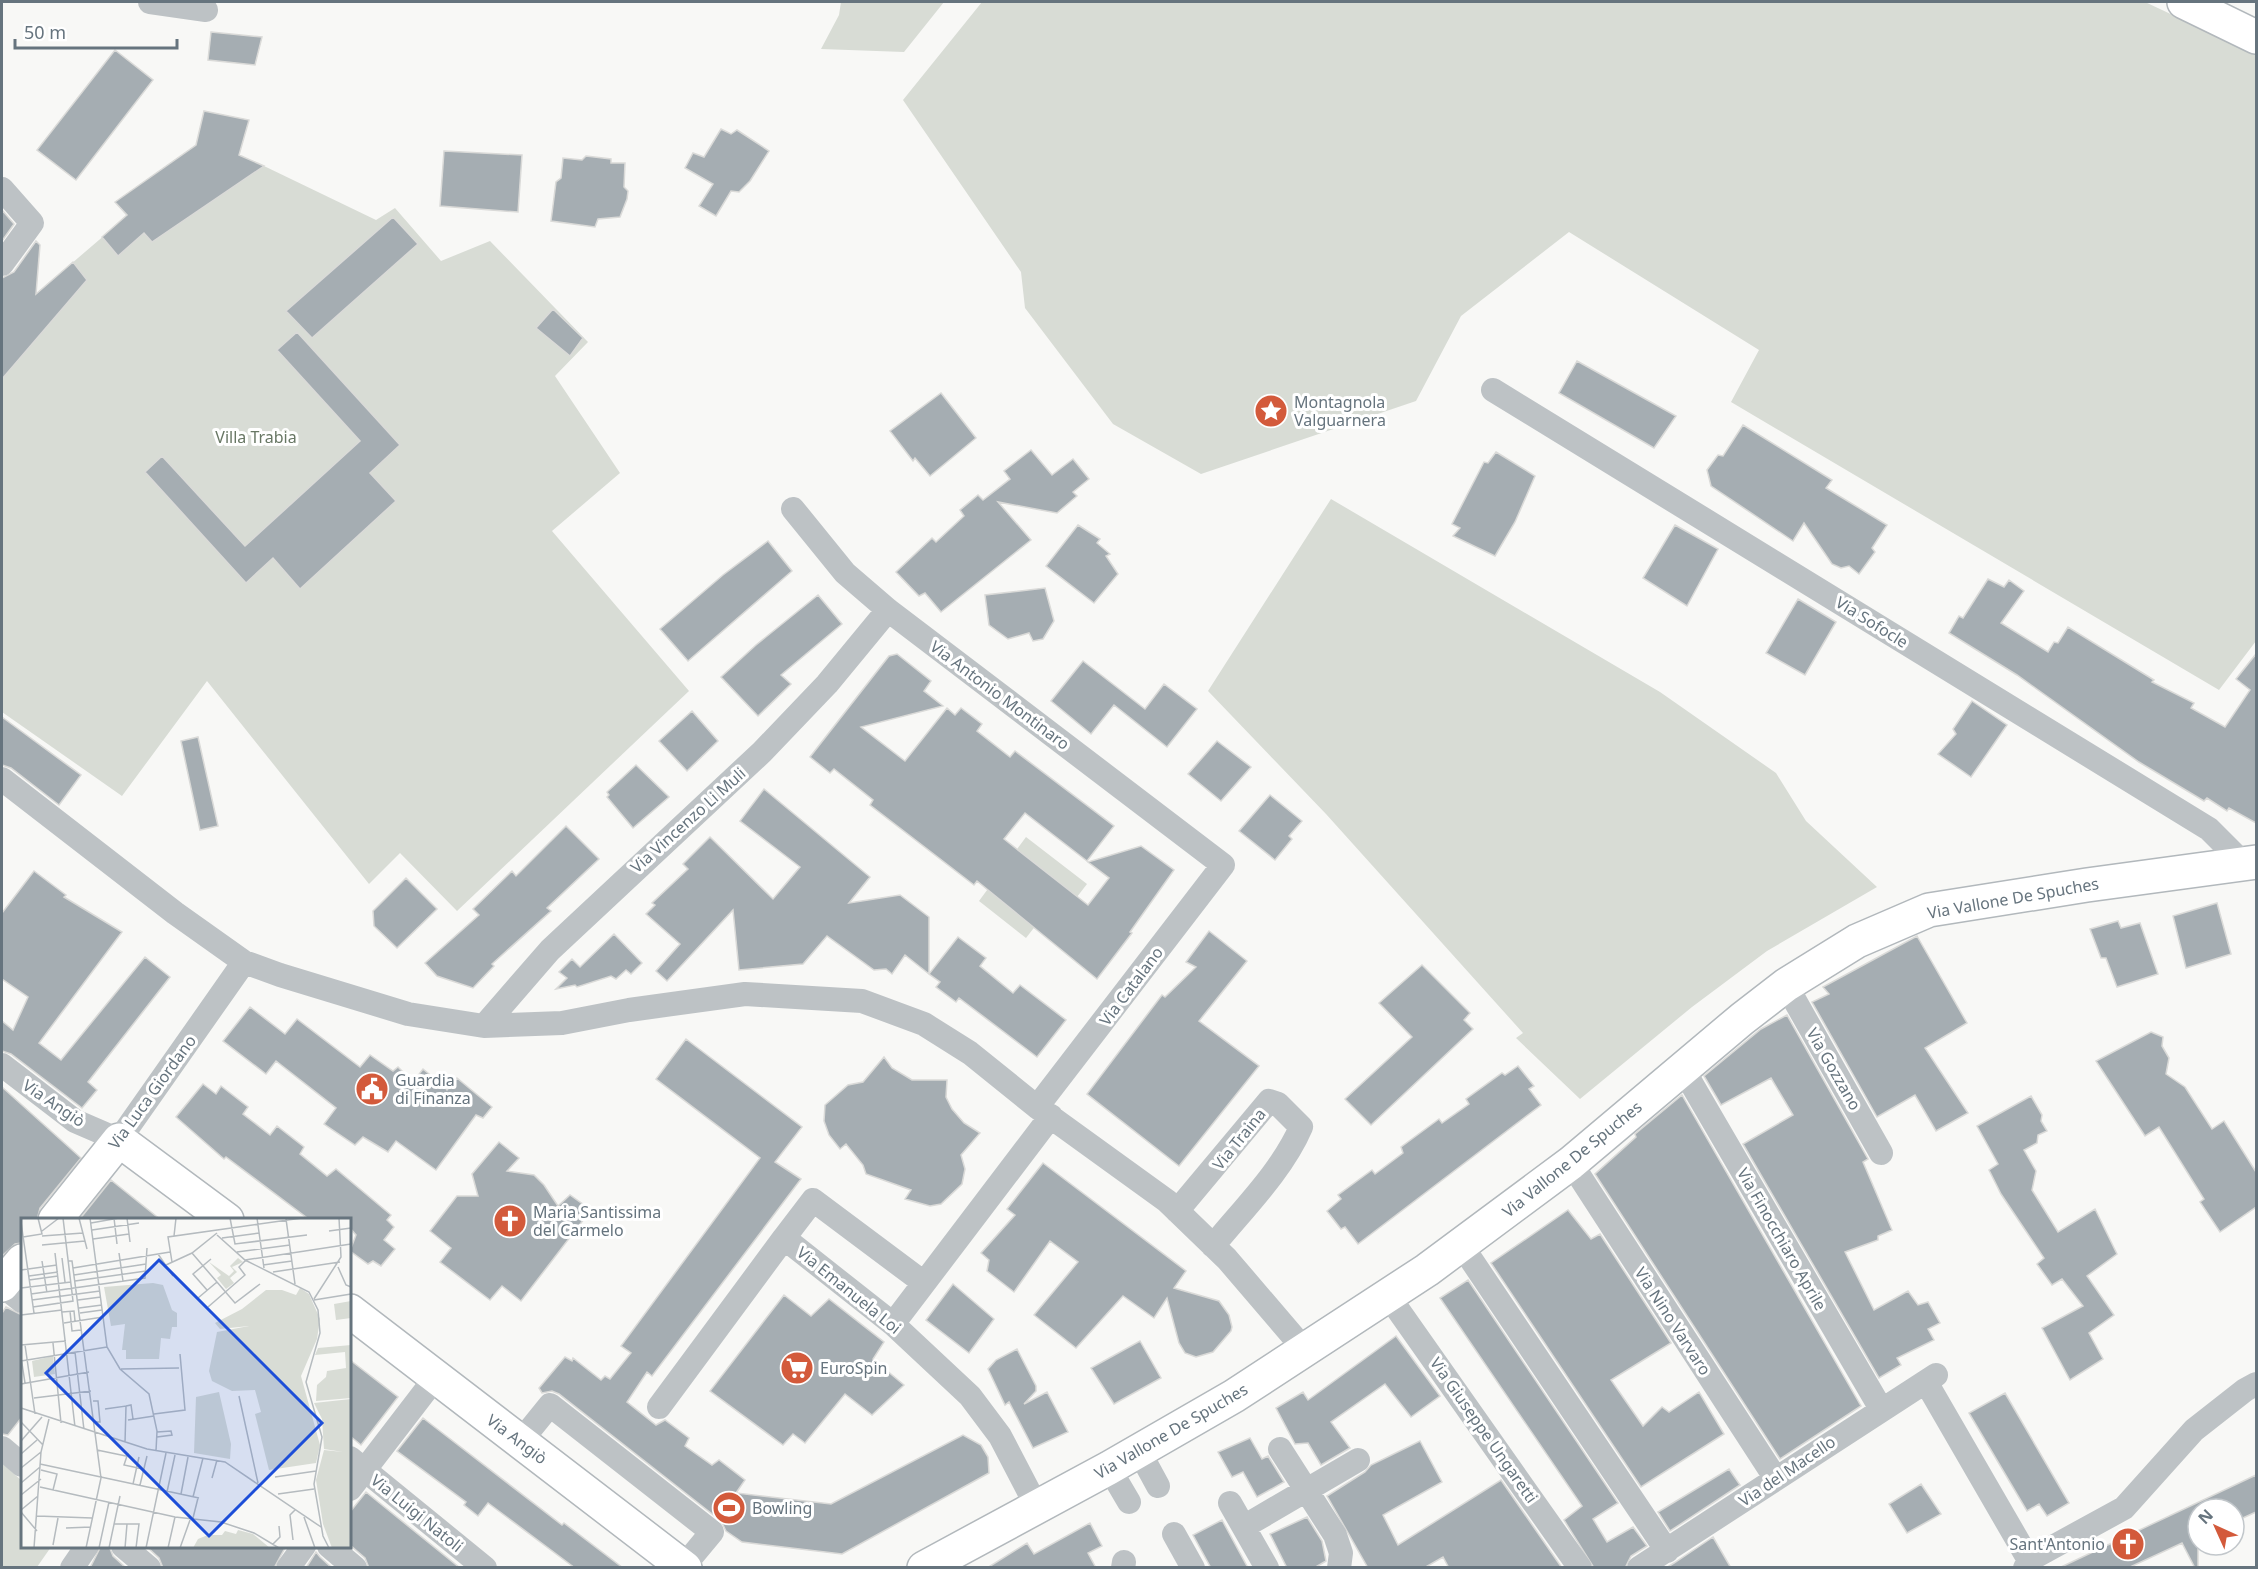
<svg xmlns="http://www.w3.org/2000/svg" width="2258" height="1569" font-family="'Noto Sans',sans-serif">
	<rect width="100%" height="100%" fill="#f8f8f6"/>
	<!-- green -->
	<path fill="#d8dcd5" d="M841,2H944L904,52L821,49L839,15Z
		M982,2H2145L2256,54V641L2219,690L1731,402L1759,350L1569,232L1461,316L1416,401L1201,474L1113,424L1025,308L1021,272L903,100Z
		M200,142L264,166L376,220L395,208L441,261L490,241L588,342L555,376L620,473L552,531L689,691L457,911L400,853L369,884L207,681L122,796L2,712V349L55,288L50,282L127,216L115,202Z
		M1331,499L1660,692L1776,773L1806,821L1877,887L1767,951L1692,1007L1580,1099L1516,1038L1523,1033L1326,814L1208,691Z
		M1026,837L1087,884L1063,915L1051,906L1026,938L979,901Z
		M2,1463L22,1481V1546L51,1547L37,1567H2Z"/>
	<!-- building -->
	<path fill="#a5adb2" stroke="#dadad8" stroke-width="1.5" d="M211,32L262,37L255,65L208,60Z
		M115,50L153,80L76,180L37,150Z
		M204,111L249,120L239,155L264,166L152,242L144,233L118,256L102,237L127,215L115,202L196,145Z
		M721,129L731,134L737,130L769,151L750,181L739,192L731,191L716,216L699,206L713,184L685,168L693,153L704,157Z
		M444,151L522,155L518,212L440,206Z
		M586,156L611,159V163H625L624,187L628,191L627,199L620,217L598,219L595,227L551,221L556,182L561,178L563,158L582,160Z
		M2,210L14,224L2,241Z
		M393,217L418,244L312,338L286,311Z
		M36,241L40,245L36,294L73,262L87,280L2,379V278L14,272Z
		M553,309L583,338L570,356L536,328Z
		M297,332L400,445L370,473L396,501L300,589L273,558L246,583L145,472L162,456L245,546L360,441L277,350Z
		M1577,361L1676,416L1654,448L1559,393Z
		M941,393L976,438L930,476L915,458L913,461L890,431Z
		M1743,425L1832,480L1826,488L1887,525L1872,548L1875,552L1859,574L1849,566L1841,568L1832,564L1804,523L1793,541L1711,486L1707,470L1718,455L1723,456Z
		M1031,450L1052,475L1073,459L1089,479L1073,492L1077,496L1057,513L998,502L1031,540L941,612L925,593L919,596L896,572L932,538L936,542L964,516L960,510L978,495L983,500L1010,479L1004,471Z
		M1496,452L1535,476L1515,522L1495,556L1453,536L1460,528L1452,524L1484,462L1488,463Z
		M1078,525L1100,539L1097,543L1110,554L1106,556L1118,574L1094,603L1046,566Z
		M1675,525L1718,549L1687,606L1643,578Z
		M768,541L792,571L688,661L660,629L723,575Z
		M1988,579L2004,587L2009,580L2024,591L2001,623L2048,652L2054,642L2058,643L2068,627L2154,680L2152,682L2194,703L2191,708L2225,727L2250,690L2236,679L2256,654V823L2229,808L2227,811L2207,798L2204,801L2139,762L2017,675L1949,633L1959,616L1963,618Z
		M1045,588L1054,621L1043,639L1033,641L1029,633L1008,639L989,625L985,595Z
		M818,595L842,624L781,675L791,684L758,716L721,677L756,645Z
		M1798,599L1836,622L1805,675L1766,653Z
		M897,654L931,681L924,691L943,706L861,727L905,761L947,708L955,715L961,708L982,724L977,731L1010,757L1015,751L1114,826L1087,861L1025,813L1004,839L1088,905L1109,878L1088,862L1141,846L1174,870L1130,932L1132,933L1097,979L977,881L974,885L870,805L873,800L834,769L830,773L810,757L889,656Z
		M1083,661L1145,709L1164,684L1197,709L1167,747L1114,705L1091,734L1051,701Z
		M1972,701L2007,725L1971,777L1938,754L1956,734L1953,729Z
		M692,711L718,741L687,771L659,741Z
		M2,717L81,775L59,805L11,768L2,765Z
		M198,737L218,826L200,830L181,741Z
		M1217,741L1251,767L1221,801L1188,774Z
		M636,765L669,797L633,828L607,797L609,795L607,792Z
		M764,789L870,877L849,903L900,895L929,917V974L905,955L892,974L886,969L874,970L827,936L803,964L739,970L733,910L667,981L656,971L680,944L646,914L655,905L652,903L688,869L683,864L710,837L773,899L800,867L740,821Z
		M1270,795L1302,821L1289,836L1292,839L1275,860L1239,831Z
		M566,826L599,859L547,908L551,911L492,964L494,966L473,988L437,976L425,963L479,915L473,909L512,871L516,876Z
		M34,871L66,895L64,897L122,932L39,1043L61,1060L145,957L170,977L88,1082L97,1090L82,1108L11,1054L2,1051V1021L13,1030L28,997L2,979V913Z
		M406,878L437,909L397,948L374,926L373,911Z
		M2217,903L2231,954L2186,968L2173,916Z
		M2118,921L2121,928L2140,923L2158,974L2117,987L2106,958H2101L2090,929Z
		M1209,931L1247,961L1199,1021L1259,1066L1179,1166L1087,1094L1162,995L1165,997L1196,967L1186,962Z
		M614,934L642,963L631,974L626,970L616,979L611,976L577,987L575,985L556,989L567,978L559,972L572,959L580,967Z
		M1917,936L1967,1023L1925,1048L1968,1113L1936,1131L1915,1095L1877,1117L1812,1002L1829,994L1823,987Z
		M958,937L986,958L980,966L1013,993L1020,985L1066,1020L1037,1057L959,998L956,1002L936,987L940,982L929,974Z
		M1422,965L1470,1013L1464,1020L1473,1029L1371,1125L1345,1099L1412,1037L1379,1003Z
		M250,1007L285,1034L297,1019L360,1067L370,1055L393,1071L398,1067L413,1082L423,1069L434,1078L437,1075L447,1090L457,1078L492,1107L483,1118L476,1115L436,1170L396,1141L388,1152L363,1137L355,1145L324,1124L336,1108L276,1061L266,1074L223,1041Z
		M1787,1015L1868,1159L1863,1162L1892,1230L1878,1236V1240L1845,1252L1874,1310L1908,1291L1918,1305L1928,1302L1940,1323L1928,1329L1934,1340L1897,1358L1901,1365L1879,1378L1743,1144L1793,1115L1771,1078L1721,1105L1704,1076L1761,1029Z
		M2151,1032L2163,1037L2162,1046L2169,1058L2166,1074L2185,1087L2212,1129L2224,1121L2256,1172V1207L2220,1232L2200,1202L2204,1199L2159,1127L2145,1136L2096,1061Z
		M686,1039L802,1127L775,1162L801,1179L652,1376L647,1372L627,1402L656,1425L665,1420L689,1438L685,1446L712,1465L719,1460L745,1480L736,1493L831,1504L963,1435L981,1445L988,1457L989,1473L842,1554L742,1542L726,1531L721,1521L559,1394L552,1391L542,1393L539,1388L565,1357L572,1361L573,1358L601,1380L605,1376L610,1379L631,1353L621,1346L760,1158L656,1079Z
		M884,1057L892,1068L912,1080H947L946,1097L952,1109L964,1123L980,1133L961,1155L965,1169L962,1184L941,1204L930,1206L905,1199L911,1190L866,1174L863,1165L846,1144L840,1149L829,1135L824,1121L825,1105L848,1085L863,1082Z
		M1518,1066L1534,1086L1529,1089L1541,1105L1358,1244L1345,1227L1341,1229L1327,1211L1341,1199L1338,1195L1372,1170L1375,1174L1403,1153L1401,1147L1439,1119L1442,1123L1469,1104L1466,1099L1502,1073L1505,1075Z
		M203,1084L216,1094L221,1086L248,1107L243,1114L270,1135L277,1126L304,1147L300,1154L327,1176L336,1169L391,1215L387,1220L394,1227L384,1240L395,1249L381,1266L373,1261L368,1264L350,1251L356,1235L350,1228V1220H310L226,1157L224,1159L176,1117Z
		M2,1087L81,1158L40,1208L37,1220H22V1243L15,1244L2,1256Z
		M1682,1095L1861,1406L1780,1459L1595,1174L1636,1137L1635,1134Z
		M2031,1096L2042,1115L2041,1121L2047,1131L2038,1135L2037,1143L2024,1150L2036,1171L2032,1190L2058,1232L2095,1209L2117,1254L2087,1276L2114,1315L2089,1333L2103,1359L2070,1380L2042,1328L2083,1306L2062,1279L2052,1285L2037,1264L2044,1258L2001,1194L1989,1170L1998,1164L1977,1126Z
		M499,1142L519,1158L507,1171L534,1175L544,1185L558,1206L570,1195L591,1210L521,1301L502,1286L490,1300L440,1262L451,1248L430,1231L457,1196H478L472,1174Z
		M1043,1163L1186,1271L1174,1288L1219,1301L1229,1315L1232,1327L1231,1331L1213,1352L1196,1357L1185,1353L1179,1343L1167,1298L1154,1318L1123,1296L1076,1348L1034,1315L1078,1262L1050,1241L1014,1292L987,1271L989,1260L981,1253L1015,1215L1007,1209Z
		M111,1180L161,1220H79Z
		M1568,1210L1591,1239L1600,1234L1671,1343L1611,1380L1643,1426L1662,1407L1669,1412L1699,1392L1724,1434L1641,1487L1491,1263Z
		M1468,1280L1618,1503L1593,1519L1607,1542L1633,1527L1647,1546L1631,1556L1625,1568H1594L1564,1520L1582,1506L1440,1298Z
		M953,1284L994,1319L969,1353L926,1320Z
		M784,1295L811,1316L829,1299L884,1342L873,1359L904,1385L872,1415L845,1394L805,1443L793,1434L783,1445L710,1391Z
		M6,1307L22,1315V1417L8,1435L2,1434V1313Z
		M1396,1336L1440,1396L1411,1417L1385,1384L1331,1422L1350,1448L1321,1465L1308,1443L1295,1444L1276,1408L1303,1392L1308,1400Z
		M1140,1341L1161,1378L1114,1404L1091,1368Z
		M1017,1349L1036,1386V1391L1024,1404L1047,1392L1068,1432L1033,1448L1009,1402L1005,1405L988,1369L996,1360Z
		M350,1360L398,1397L361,1445L350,1436Z
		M2005,1393L2069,1503L2047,1516L2039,1504L2027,1511L1969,1413Z
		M423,1418L562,1525L564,1523L623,1568H575L488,1503L478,1516L464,1505L466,1502L397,1451Z
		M1250,1438L1262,1459L1268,1456L1284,1482L1257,1497L1243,1472L1232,1477L1218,1452Z
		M1420,1441L1442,1482L1383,1515L1398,1545L1501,1480L1562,1568H1449L1443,1557L1424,1568H1368L1327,1496L1365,1472L1371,1465Z
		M1729,1469L1740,1485L1670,1531L1658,1512Z
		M2256,1475V1512L2234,1522V1509H2198V1568H2195L2182,1543L2128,1568H2059Z
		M1921,1484L1941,1514L1907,1533L1889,1504Z
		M366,1492L460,1568H369L365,1558L350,1545V1512Z
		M1307,1517L1322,1541L1326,1561L1314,1568H1287L1270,1534Z
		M1222,1520L1248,1568H1211L1193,1535Z
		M1090,1523L1102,1546L1088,1553L1096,1568H987L1027,1543L1034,1554Z
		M1713,1537L1731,1568H1666L1674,1563Z
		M101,1546H109L113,1556L126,1568H90Z
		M146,1546H286L274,1568H163L159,1558Z
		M316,1552L320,1557L332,1568H306Z"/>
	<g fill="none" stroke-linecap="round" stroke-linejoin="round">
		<defs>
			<path id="secondary" d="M2184,2L2256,37
				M55,1220L119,1140L227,1220
				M2,1285L22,1261
				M350,1311L685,1568
				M924,1568L1109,1468L1234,1396L1427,1270L1571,1163L1742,1019L1786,985L1857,941L1929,910L2087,885L2256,862"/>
		</defs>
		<!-- secondary casing -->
		<use href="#secondary" stroke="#b2b8bc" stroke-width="36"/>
		<!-- street -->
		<path stroke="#bdc2c5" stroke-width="24" d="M150,2L206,10
			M2,189L32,223L2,264
			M1493,390L2209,829L2244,864
			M793,509L845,573L888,610L1223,865L1037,1107
			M2,779L175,913L244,962L280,975L408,1014L484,1026L562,1023L629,1010L745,994L862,1001L924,1024L970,1053L1037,1107L1167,1201L1227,1259L1304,1349
			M1786,985L1881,1153
			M484,1026L550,950L762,752L827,684L888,610
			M2,1065L75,1121L119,1140L244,962
			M1683,1069L1881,1409
			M1571,1163L1776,1479
			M1177,1211L1269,1101L1278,1104L1301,1127C1282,1171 1243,1209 1213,1246
			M784,1238L813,1200L924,1283
			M1462,1246L1667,1551
			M2,1288L3,1286L22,1301
			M1387,1294L1580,1568
			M893,1324L1051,1116
			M1926,1382L2029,1560
			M659,1407L784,1238L893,1324L970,1396L1000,1436L1037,1507
			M520,1442L550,1405L712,1532L683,1567
			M2,1448L22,1465
			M1280,1449L1335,1535L1341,1553L1339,1568
			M1139,1451L1158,1486
			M350,1458L485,1568
			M1109,1468L1129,1502
			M350,1489L436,1377
			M1230,1503L1267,1568
			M1245,1526L1358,1460
			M1174,1534L1193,1568
			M123,1546L149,1568
			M329,1546L355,1568
			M72,1568L87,1546
			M288,1568L304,1546
			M1123,1568L1124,1562
			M1639,1568L1936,1375
			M2025,1568L2029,1560L2124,1508L2194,1430L2245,1390L2256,1384"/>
		<!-- secondary -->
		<use href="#secondary" stroke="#fff" stroke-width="33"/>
	</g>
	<!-- icons -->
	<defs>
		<symbol id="sight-disc" viewBox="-11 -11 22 22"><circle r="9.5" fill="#d35a3b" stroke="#fff"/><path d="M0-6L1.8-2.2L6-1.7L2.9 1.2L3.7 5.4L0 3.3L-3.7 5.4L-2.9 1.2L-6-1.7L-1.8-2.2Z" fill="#fff"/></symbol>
		<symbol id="civic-disc" viewBox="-11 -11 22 22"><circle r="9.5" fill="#d35a3b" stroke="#fff"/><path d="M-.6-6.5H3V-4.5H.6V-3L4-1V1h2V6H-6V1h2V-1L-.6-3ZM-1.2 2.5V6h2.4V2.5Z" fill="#fff"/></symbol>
		<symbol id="church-disc" viewBox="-11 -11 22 22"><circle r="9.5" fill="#d35a3b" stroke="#fff"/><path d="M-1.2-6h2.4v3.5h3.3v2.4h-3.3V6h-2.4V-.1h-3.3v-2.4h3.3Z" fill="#fff"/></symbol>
		<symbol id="supermarket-disc" viewBox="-11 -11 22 22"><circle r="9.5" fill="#d35a3b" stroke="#fff"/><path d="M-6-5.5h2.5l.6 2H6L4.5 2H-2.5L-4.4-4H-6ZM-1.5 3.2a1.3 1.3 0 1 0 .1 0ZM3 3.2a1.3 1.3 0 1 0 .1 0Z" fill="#fff"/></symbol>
		<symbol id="stadium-disc" viewBox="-11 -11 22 22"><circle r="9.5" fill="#d35a3b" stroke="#fff"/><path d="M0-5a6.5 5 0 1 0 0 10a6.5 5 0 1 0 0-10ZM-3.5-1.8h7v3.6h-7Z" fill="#fff"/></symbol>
	</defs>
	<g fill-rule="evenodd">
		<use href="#sight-disc" x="1252" y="392" width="38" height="38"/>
		<use href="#civic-disc" x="353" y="1070" width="38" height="38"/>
		<use href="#church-disc" x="491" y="1202" width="38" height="38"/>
		<use href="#supermarket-disc" x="778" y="1349" width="38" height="38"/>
		<use href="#stadium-disc" x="710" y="1489" width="38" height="38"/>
		<use href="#church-disc" x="2109" y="1525" width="38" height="38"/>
	</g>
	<g text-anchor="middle" stroke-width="6" stroke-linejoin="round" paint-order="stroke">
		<!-- poi labels -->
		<g font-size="16" fill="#66747e" stroke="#fff" text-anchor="start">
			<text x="1294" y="408">Montagnola<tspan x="1294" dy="18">Valguarnera</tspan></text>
			<text x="395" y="1086">Guardia<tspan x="395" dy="18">di Finanza</tspan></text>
			<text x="533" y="1218">Maria Santissima<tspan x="533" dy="18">del Carmelo</tspan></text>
			<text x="820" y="1374">EuroSpin</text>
			<text x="752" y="1514">Bowling</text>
			<text x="2105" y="1550" text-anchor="end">Sant'Antonio</text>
		</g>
		<!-- park labels -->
		<g font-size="16" fill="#687764" stroke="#fff">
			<text x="256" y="443">Villa Trabia</text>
		</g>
		<!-- street labels -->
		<g font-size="16" fill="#66747e" stroke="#fff">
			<text transform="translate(1872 622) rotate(32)" y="6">Via Sofocle</text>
			<text transform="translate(1000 695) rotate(37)" y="6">Via Antonio Montinaro</text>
			<text transform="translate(688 820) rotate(-42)" y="6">Via Vincenzo Li Muli</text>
			<text transform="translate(2013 898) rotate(-10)" y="6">Via Vallone De Spuches</text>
			<text transform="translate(1131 986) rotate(-53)" y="6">Via Catalano</text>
			<text transform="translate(1834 1069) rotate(60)" y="6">Via Gozzano</text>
			<text transform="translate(152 1092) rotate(-54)" y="6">Via Luca Giordano</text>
			<text transform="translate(54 1103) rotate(34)" y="6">Via Angiò</text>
			<text transform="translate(1239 1139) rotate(-51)" y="6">Via Traina</text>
			<text transform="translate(1572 1159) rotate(-39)" y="6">Via Vallone De Spuches</text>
			<text transform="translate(1782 1239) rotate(60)" y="6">Via Finocchiaro Aprile</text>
			<text transform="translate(849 1290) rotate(39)" y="6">Via Emanuela Loi</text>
			<text transform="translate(1673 1321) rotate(57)" y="6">Via Nino Varvaro</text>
			<text transform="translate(1484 1430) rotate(55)" y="6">Via Giuseppe Ungaretti</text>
			<text transform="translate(1171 1431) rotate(-30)" y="6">Via Vallone De Spuches</text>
			<text transform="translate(517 1439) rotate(37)" y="6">Via Angiò</text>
			<text transform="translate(1787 1471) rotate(-34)" y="6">Via del Macello</text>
			<text transform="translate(417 1513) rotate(39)" y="6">Via Luigi Natoli</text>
		</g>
	</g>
	<!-- overview -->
	<g transform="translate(21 1218)">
		<rect width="330" height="330" fill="#f8f8f6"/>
		<path d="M217,40L222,44L211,49L216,54L209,60L213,65L205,71L196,60L200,57L188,44L208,58L213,53L209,48ZM132,65L142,67L151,92L156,95V109H151L149,121L140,120L138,141H105V132H101L104,106L90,108L83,69ZM279,70L288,76L299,101L296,121L280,158L299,227L295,245L248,252L234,196L240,194L234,172L211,173L191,163L188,153L196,114L228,108L199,111L194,105L221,91L245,72H261L275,77ZM330,83V100L315,102L313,86ZM330,127V180L295,183L296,167L305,159L306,153L325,150L324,134L294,137L297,130ZM32,138L34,156L13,159L11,143ZM198,174L210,226L209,241L173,235L175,179ZM330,181V330H311L302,306L295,262L303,232L322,234L303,231L301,201L293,185ZM217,312L232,316L249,330H172L177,321L187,317H201L204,313L215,316Z" fill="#d8dcd5"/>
		<path fill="none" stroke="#b5bbbf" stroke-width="1.5" d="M58,0L66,31M69,0L86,129L99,151L128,176L136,213L135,233M93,0L96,26M106,0L109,24M209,0L214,26L286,17M236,0L243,50M265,1L274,66M0,4L13,95M70,5L98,0M71,12L118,5M21,13L38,0M308,13L330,10M196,17L224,42L288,74L297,92L299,115L285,164L301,219L293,266L302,318L308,330M21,18L62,15M153,18L155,0M2,19L21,16L17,0M201,20L238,15M72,21L108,16M21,27L64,23M216,34L269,27M34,35L54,209M98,35L102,63M171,35L214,85L239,66M137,36L152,58M41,40L44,64M224,42L330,26M21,43L26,75M47,43H51L80,260L65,330M151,44L147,19L281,0M145,47L171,35L196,15M242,47L271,43M317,49L325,67L330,69M52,50L149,34M0,52L36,47M252,54L319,44M53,57L125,46M8,58L37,54M8,62L37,58M54,63L125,53M0,70L50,64M186,72L172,56L190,41M10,76L124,60L126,30M177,80L196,64M293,81L320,39L318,0M11,82L79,73M57,82L80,79M293,82L330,76M12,89L52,83L42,0M187,89L224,57L218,49L225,42M58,90L81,87M49,93L51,113L60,112M41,94L53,93L54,103M59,95L81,92M0,97L41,92M43,105L82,99M32,125L40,205M0,127L45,123M4,127L14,196M54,134L63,212M0,139L4,165M0,143L86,129M100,151L158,150M0,166L68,154M218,178L237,265M13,180L70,173M72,183H77L79,204H75M105,188L110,187L112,201M0,190L126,231L204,244L300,309M84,191L105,188L104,225M133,196L164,192L159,136M107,202L133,198M0,204L22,227M136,214L150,213L151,217L136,219M0,223L21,199M76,232L105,238M107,235L103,247L122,251M0,236L16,222M19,246L178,280M0,250L20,234M20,252L36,256L32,272M254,259L295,253M191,260L196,242M0,265L19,249M112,266L118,239M119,267L126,238M19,269L154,299L200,304L233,315L258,330M146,274L154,237M160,276L167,239M257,276L293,271M0,277L20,261M172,279L182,240M0,292L17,278M0,294L16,313M16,298L71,300M283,299L294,330M172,300L177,280M93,306H118L115,330M45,310L70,309M272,322L269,297L274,292M252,326L259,319L258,308M32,327L37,300M13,330L20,234L28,201M78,330L88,284M88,330L99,278M104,330L106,306M125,330L145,235M147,330L154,299M159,330L169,302"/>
		<path fill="#1d4ed8" fill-opacity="0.15" stroke="#1d4ed8" stroke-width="3" d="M138,42L301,205L188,318L25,155Z"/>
		<rect width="330" height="330" fill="none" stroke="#66747e" stroke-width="3"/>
	</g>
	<!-- border -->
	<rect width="2258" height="1569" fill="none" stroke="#66747e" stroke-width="6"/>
	<!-- north arrow -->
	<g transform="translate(2216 1527) rotate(315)"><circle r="28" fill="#ffffff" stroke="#c2c7cb" stroke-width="1.5"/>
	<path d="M0-4.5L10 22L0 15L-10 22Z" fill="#d35a3b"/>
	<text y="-9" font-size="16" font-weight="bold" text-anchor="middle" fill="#66747e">N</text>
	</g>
	<!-- scale -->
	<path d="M15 39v9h162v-9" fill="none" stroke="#66747e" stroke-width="3"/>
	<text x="24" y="39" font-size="18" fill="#66747e" stroke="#ffffff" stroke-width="4.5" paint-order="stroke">50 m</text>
</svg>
